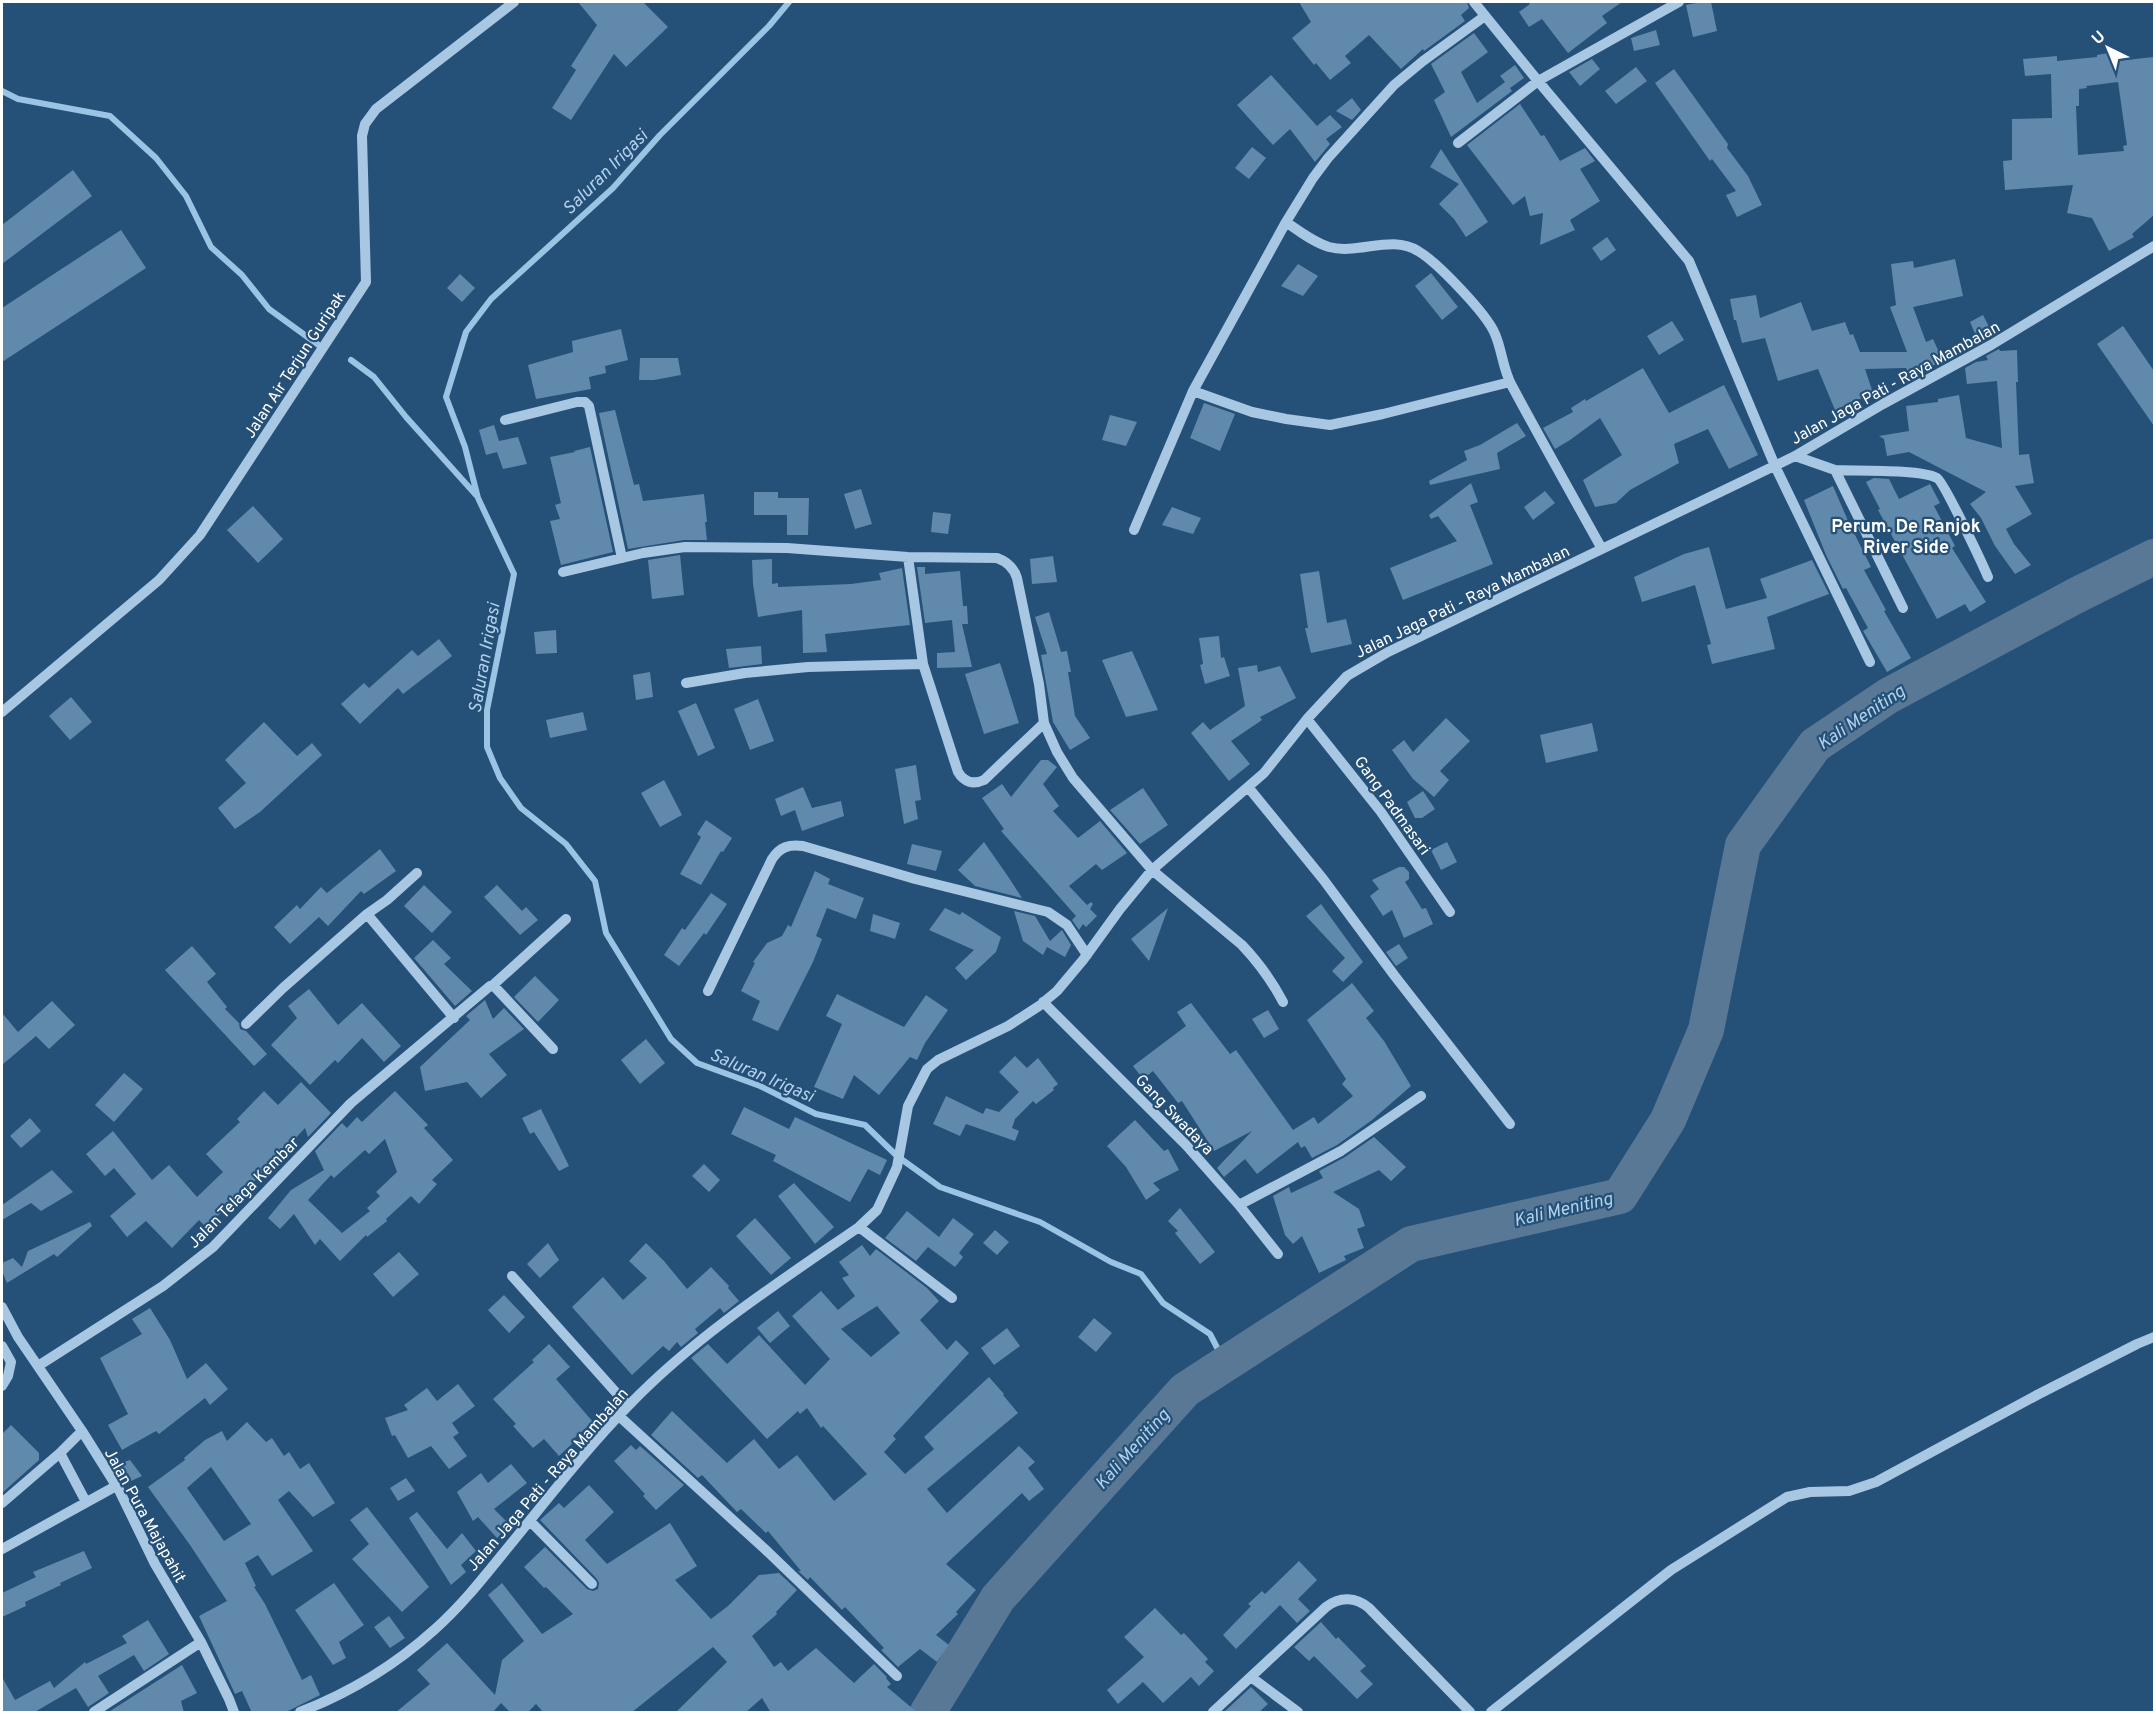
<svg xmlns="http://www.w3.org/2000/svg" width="2156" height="1714" font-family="Overpass,sans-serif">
	<rect width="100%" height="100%" fill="#255078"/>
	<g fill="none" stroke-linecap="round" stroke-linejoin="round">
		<!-- stream -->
		<path stroke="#9bc3e4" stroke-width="6" d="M789,2L769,26L660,135L613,188L491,299L466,332L446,397L465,447L478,498L514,574L487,710V747L500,778L521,808L566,844L595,881L606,933L671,1039L697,1063L760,1086L816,1114L865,1125L897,1156L940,1187L1040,1222L1111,1262L1141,1274L1163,1303L1210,1334L1225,1363
			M2,91L18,99L110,116L156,158L186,196L211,247L242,275L269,309L324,349
			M351,360L374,377L406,417L476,495"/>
		<!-- river -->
		<path stroke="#587895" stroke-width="36" d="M928,1712L998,1598L1185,1390L1411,1244L1620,1196L1668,1120L1706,1030L1743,845L1815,745L1888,696L2077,595L2154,557"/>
	</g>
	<!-- building -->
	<path fill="#6189ac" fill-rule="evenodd" d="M578,2H643L668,27L626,67L614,54L571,120L552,108L576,70L571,66L597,25Z
		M1299,2H1467L1469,8L1461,15L1465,21L1424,51L1423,49L1401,69L1369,35L1345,56L1351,63L1330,80L1316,63L1314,65L1292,38L1311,22Z
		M1528,2H1622L1602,16L1607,23L1568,53L1542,19L1529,27L1519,12L1530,4Z
		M1701,2H1711L1717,31L1693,37L1686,5Z
		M1656,30L1660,45L1634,51L1631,38Z
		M1474,33L1488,52L1461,72L1477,103L1505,82L1500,76L1515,65L1524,78L1510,88L1512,91L1451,137L1434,100L1445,92L1431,64Z
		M2114,52L2116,61L2154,57V215L2132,234L2134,237L2109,251L2092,218L2067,213L2073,185L2005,190L2003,161L2012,160V119L2052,118L2051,74L2025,76L2023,59L2057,56V61L2097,57V55ZM2118,82L2127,145L2123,146L2124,151L2078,155L2076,106H2079V89L2087,88L2086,86Z
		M1592,59L1600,69L1580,86L1569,72Z
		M1636,67L1647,81L1616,104L1605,91Z
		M1674,69L1728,144L1727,148L1748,176L1762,205L1737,217L1726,195L1736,191L1712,159L1710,161L1655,83Z
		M1271,75L1317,126L1330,115L1342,127L1326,139L1330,144L1315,162L1290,129L1273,145L1237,105Z
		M1352,98L1361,110L1352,120L1336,111Z
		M1520,104L1541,136L1544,135L1560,161L1585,148L1595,161L1580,169L1600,201L1570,220L1575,230L1540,245L1543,213L1530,216L1525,196L1513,205L1467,145Z
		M1252,147L1266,158L1249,179L1235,168Z
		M1441,149L1488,222L1466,237L1454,219L1439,204L1459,184L1430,167Z
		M73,170L92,196L2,264V225Z
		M121,230L146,268L2,362V308Z
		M1607,237L1616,250L1601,261L1592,248Z
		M1955,259L1963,296L1913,307L1926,342L1933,339L1943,361L1910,376L1906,368L1865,369L1873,393L1835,410L1818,369L1778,381L1765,338L1742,343L1736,320H1734L1730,299L1756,295L1760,318L1801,302L1812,331L1845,322L1850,335L1853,334L1860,352H1907L1890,307L1896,305L1891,264L1913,261L1914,268Z
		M1298,264L1318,276L1303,296L1281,286Z
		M1431,273L1458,307L1442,320L1415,286Z
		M460,274L475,288L462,302L447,288Z
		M1983,315L1993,335L1979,343L1970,322Z
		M1672,321L1684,340L1659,355L1647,336Z
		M2123,326L2154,371V426L2097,344Z
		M621,329L628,360L605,366L606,373L589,377L591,389L536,399L528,365L573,352L572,341Z
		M1999,349L2000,351L2017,350L2018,382H2016L2019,455L2029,454L2034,483L2015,486L2032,514L2006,529L2014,544L2031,565L2015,574L1995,546L1981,518L1970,504L1986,492L1909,452L1887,456L1884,439L1879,436L1909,431L1906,406L1938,402V399L1959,395L1966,438L2002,448L1997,381L1967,384L1965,368L1976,362L1988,360L1986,356Z
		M640,358H678L681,375L654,380H639Z
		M1643,368L1669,413L1724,385L1758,455L1729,469L1708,429L1674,444L1679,463L1630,490L1616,503L1595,507L1583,480L1622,455L1600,418L1570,440L1555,449L1543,428L1573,412L1571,408L1585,399L1586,401Z
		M1204,403L1235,414L1220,451L1190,438Z
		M615,410L634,485L639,484L643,501L704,494L707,522H705L707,540H684L628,549L599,413Z
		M1110,415L1137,422L1126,446L1102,440Z
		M1517,423L1526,436L1497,453L1500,469L1430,485L1429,481L1467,460L1464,451L1480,445Z
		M494,425L499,441L518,437L527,464L503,469L497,452L486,455L479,430Z
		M590,447L613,552L561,565L550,521L560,519L555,505L561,503L550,457L575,452L574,451Z
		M1874,478L1889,479L1899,499L1930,484L1940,503L1934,506L1955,546L1952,548L1986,602L1970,612L1965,604L1937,619L1878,510L1880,509L1866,482Z
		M1471,483L1478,502L1470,505L1493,564L1403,600L1390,568L1457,541L1438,516L1431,519L1429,515Z
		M1833,486L1849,523L1871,567L1864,570L1886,610L1884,611L1911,658L1887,672L1863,631L1868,628L1846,588L1843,589L1826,555L1804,500Z
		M861,489L872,524L855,529L844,494Z
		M1545,491L1555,503L1533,520L1524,507Z
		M754,492H778V498H809L808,535H787V515H754Z
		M253,506L283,539L258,563L227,530Z
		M1172,507L1201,518L1193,534L1162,525Z
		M933,512L951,514L948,534L931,532Z
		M1709,547L1726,609L1767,598L1760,579L1812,560L1829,594L1767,617L1775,649L1712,664L1707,645L1711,644L1695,585L1642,602L1634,577L1684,554Z
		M680,555L684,595L652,599L648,560Z
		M1053,556L1057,582L1032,584L1030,559Z
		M772,559V584L778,583V587L851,584L881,580L879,573L902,568L910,625L825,634L827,652L803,653L802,610L758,617L753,584L752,560Z
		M917,567H925V574L960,571L963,606H967L968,624H962L972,667L937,668V653L955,652L952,620L925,623Z
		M1319,571L1327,623L1346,619L1352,644L1311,653L1305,628H1308L1300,574Z
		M1049,612L1061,652L1067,651L1071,672H1068L1075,716L1090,738L1070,750L1053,722L1041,655L1047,654L1035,617Z
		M556,630L557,653L536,654L534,632Z
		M1219,636L1221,658L1224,657L1230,676L1205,684L1200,665L1203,664L1199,638Z
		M439,639L452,656L403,694L398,688L360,724L341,704L364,683L369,688L412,650L418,656Z
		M761,646L762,664L729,668L726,649Z
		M1132,651L1158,710L1126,717L1102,660Z
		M1000,663L1019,723L984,734L965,674Z
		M1257,665L1258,672L1280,666L1296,698L1260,717L1262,720L1231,741L1250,764L1229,781L1191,733L1203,722L1210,730L1245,706L1238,668Z
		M650,672L653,697L636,700L633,675Z
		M71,697L92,722L70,740L49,716Z
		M758,699L774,741L750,750L734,709Z
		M696,703L715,748L698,756L678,711Z
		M583,712L587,730L550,738L546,720Z
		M1446,718L1470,741L1440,771L1449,780L1434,797L1413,779L1392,750L1404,740L1413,752Z
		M264,722L297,756L312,743L322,755L260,812L235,829L218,808L246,783L225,760Z
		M1592,723L1598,751L1546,763L1540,735Z
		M1041,760H1048L1057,767L1043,784L1059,806L1053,811L1078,838L1100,821L1127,853L1102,870L1096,864L1069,886L1087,905L1091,902L1093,904L1090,909L1097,916L1086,927L1083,924L1079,930L1072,920L1076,916L1001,831L1004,829L982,798L1002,784L1011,797Z
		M916,765L921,800L915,801L918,819L904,824L895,769Z
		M664,780L682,815L660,827L641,793Z
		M803,787L812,808L841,801L844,816L802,831L795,810L781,816L775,799Z
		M1143,788L1168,825L1140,844L1110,810Z
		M1423,791L1435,809L1422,818H1415L1407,802Z
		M706,820L732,838L723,852L721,851L701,885L680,874L701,837L697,834Z
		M984,842L1007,875L1022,898L975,886L958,870Z
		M1447,842L1457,862L1441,870L1431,850Z
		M912,844L942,851L936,871L907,864Z
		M380,849L396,871L364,894L361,891L328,926L319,917L290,944L274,927L297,905L300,909L321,887L327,893Z
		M1399,867H1404L1409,872V879L1405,882L1422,909L1426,908L1433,924L1404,938L1392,910L1383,916L1370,896L1379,889L1372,880Z
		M815,871L830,879L828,884L864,898L856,919L827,908L816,936L822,939L813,962L778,1031L752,1020L760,1001L741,991L755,963L753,962L767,943L782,936L788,925L791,927Z
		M424,885L452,912L432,933L404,906Z
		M497,885L522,911L526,907L538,920L520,935L484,897Z
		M711,893L727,904L706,935L704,933L679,966L664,955L682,928L685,930Z
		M1321,904L1363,962L1343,982L1332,971L1345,958L1306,916Z
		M945,908L960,915L962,912L1001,937L996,952L966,980L955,968L974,950L929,930Z
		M1168,908L1149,961L1131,939Z
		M1014,911L1035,916L1050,941L1062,930L1071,945L1065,957L1047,947L1043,955L1023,941Z
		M873,914L900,923L895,939L870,931Z
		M433,940L451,958L444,964L472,991L455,1006L414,958Z
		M1399,944L1408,958L1396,966L1386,952Z
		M192,946L216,974L207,982L227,1007L225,1009L239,1023L240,1029L246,1031L267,1054L254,1066L165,970Z
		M535,976L559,1000L538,1022L514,997Z
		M1352,983L1374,1011L1366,1018L1384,1041L1411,1086L1372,1120L1337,1145L1312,1158L1305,1146L1301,1148L1298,1142L1257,1174L1245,1159L1224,1177L1217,1168L1252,1131L1214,1151L1182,1101L1178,1103L1153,1071L1143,1079L1133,1066L1186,1026L1177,1012L1191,1003L1230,1054L1236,1050L1293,1130L1314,1117L1318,1124L1353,1096L1342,1084L1346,1079L1307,1020Z
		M309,989L338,1025L362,1003L401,1046L384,1062L362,1038L338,1063L335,1060L310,1085L271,1045L297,1018L288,1006Z
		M837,994L904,1027L926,995L948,1010L925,1043L917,1060L910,1057L879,1095L854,1075L843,1099L814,1087L842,1024L826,1016Z
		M485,1000L493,1019L504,1008L524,1029L489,1054L507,1075L481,1098L467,1082L425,1091L420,1067L470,1020L466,1016Z
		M52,1001L75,1025L49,1049L36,1036L2,1065V1013L18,1032Z
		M1268,1010L1279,1029L1264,1038L1252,1019Z
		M646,1039L665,1063L640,1084L621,1060Z
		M1015,1056L1027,1068L1038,1058L1058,1084L1053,1088L1054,1090L1036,1104L1033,1101L1015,1119L1012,1128L1019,1131L1015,1141L966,1124L960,1136L933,1124L946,1096L983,1114L986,1108L999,1112L1019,1092L999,1072Z
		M124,1073L143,1089L114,1122L95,1105Z
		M301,1082L331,1113L308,1137L305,1128L264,1172L206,1227L199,1220L172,1248L146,1221L127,1237L110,1216L136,1194L114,1168L105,1176L86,1154L113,1131L152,1180L169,1165L197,1197L223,1172L206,1154L240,1122L237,1119L264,1091L278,1105Z
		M395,1091L428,1125L424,1128L453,1160L432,1180L437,1184L419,1204L411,1196L386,1219L387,1221L367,1237L366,1235L340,1261L320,1239L315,1245L294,1214L280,1229L268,1218L291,1190L324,1170L315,1151L342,1123L347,1128L357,1117L362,1122ZM385,1139L397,1172L376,1192L380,1196L367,1208L370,1211L342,1233L308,1200L331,1175L334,1178L365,1150L369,1154Z
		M744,1107L789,1129L795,1117L887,1160L880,1175L868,1169L850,1202L773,1161L776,1155L731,1134Z
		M541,1109L569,1166L559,1171L534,1132L530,1134L522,1118Z
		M30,1118L41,1131L21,1148L10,1136Z
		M1135,1120L1164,1151L1168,1149L1179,1170L1153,1183L1160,1190L1146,1200L1126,1167L1107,1146Z
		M1374,1137L1406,1167L1391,1181L1379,1170L1333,1192L1359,1209L1365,1226L1357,1229L1364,1248L1344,1256L1346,1260L1319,1273L1302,1236L1293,1244L1285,1235L1273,1196L1289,1187L1291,1193L1323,1178L1319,1171L1345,1157Z
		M704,1164L720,1180L709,1192L692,1176Z
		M52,1170L73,1192L41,1211L31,1203L2,1220V1205Z
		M794,1183L834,1227L815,1244L778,1196Z
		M1180,1208L1215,1252L1200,1264L1175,1233L1178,1231L1168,1221Z
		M907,1211L939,1237L953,1218L974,1234L959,1253L963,1257L955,1267L928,1247L916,1261L885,1238Z
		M755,1218L791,1258L771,1275L736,1236Z
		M90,1222L92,1226L57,1257L54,1254L7,1283L2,1271V1263L13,1258L22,1267L28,1251Z
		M995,1230L1009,1242L997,1255L983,1243Z
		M548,1243L559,1260L540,1278L527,1264Z
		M646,1243L664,1261L687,1289L711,1267L729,1286L728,1288L739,1301L724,1313L720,1308L695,1329L698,1333L681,1347L677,1342L669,1351L663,1346L632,1375L572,1307L603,1277L623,1300L647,1278L629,1261Z
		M862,1245L870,1256L876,1249L927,1288L939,1301L920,1320L947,1350L956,1340L969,1353L893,1436L896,1439L884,1452L905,1474L934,1449L924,1437L989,1377L1004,1394L1003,1395L1018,1413L927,1489L947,1513L1019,1446L1035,1462L1028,1468L1044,1489L1029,1501L1022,1493L946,1564L976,1590L956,1612L958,1614L936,1635L949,1645L937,1662L920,1649L898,1667L881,1650L884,1648L845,1607L842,1610L810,1577L808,1580L798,1571H801L768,1531L766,1533L741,1509L737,1512L702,1475L698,1478L651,1435L672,1411L727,1463L754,1439L779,1469L797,1455L834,1501L867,1474L823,1426L821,1428L807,1408L800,1414L798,1411L767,1439L691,1358L708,1344L727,1364L759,1335L805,1385L830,1359L792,1316L821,1291L838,1310L855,1296L842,1278L849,1275L839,1262ZM877,1306L900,1333L871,1357L841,1329Z
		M399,1252L419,1274L393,1297L373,1274Z
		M504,1295L525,1317L509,1333L488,1310Z
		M150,1308L170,1340L187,1379L206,1363L228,1389L210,1405L205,1398L159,1434L156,1431L122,1450L108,1425L128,1414L100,1358L142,1334L132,1319Z
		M778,1311L790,1326L770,1343L757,1328Z
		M1094,1318L1112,1333L1096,1352L1078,1337Z
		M1007,1328L1020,1346L994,1365L981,1348Z
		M549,1344L570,1367L556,1379L593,1422L573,1439L575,1441L559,1456L544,1439L533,1448L513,1426L516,1424L493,1399L534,1362L532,1360Z
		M458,1384L475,1406L452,1423L459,1433L453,1437L467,1456L449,1469L431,1446L408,1458L395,1435L392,1436L385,1418L408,1410L404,1405L427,1388L437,1401Z
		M247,1422L266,1442L272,1438L284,1456L289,1452L300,1469L309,1463L335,1503L313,1517L289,1491L278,1500L313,1551L272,1576L258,1555L245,1563L256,1586L254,1587L265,1604L302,1680L311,1675L320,1695L284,1713H252L242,1691L235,1694L199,1616L227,1601L190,1545L148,1487L185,1460L184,1458L205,1440L222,1431L227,1441ZM211,1467L251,1524L224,1541L187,1488Z
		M11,1425L39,1453V1460L2,1493V1434Z
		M631,1445L636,1450L640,1446L684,1485L656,1510L643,1496L645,1494L614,1461Z
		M130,1460L142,1476L124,1484L113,1466Z
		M511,1464L527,1483L494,1509L510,1525L497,1538L478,1517L473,1521L457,1492L481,1473L488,1483Z
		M406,1478L415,1491L398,1501L390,1488Z
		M589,1485L614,1512L585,1540L607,1564L670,1523L697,1566L675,1580L711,1619L728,1606L759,1575L779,1573L797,1590L776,1612L777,1614L752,1636L774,1667L781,1662L788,1671L816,1648L854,1683L874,1664L887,1677L886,1678L891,1684L887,1687L918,1713H771L762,1698L745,1713H675L727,1662L713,1647L631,1713H544L536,1704L527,1713H511L501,1703L492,1713H395L430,1684L417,1670L447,1643L495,1695L502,1660L524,1641L488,1595L502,1583L542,1634L573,1614L546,1587L544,1588L524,1567L545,1547L587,1589L593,1591L598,1589L599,1583L597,1579L540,1520L559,1503L564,1508Z
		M367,1507L429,1587L402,1612L352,1559L369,1544L350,1520Z
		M417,1512L447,1549L462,1533L476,1551L461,1565L466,1572L451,1585L409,1518Z
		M84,1551L92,1568L60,1583L61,1585L25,1602L26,1606L2,1617V1593L36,1577L33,1572Z
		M1299,1561L1317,1580L1298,1599L1310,1611L1297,1623L1280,1605L1236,1649L1223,1635L1251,1606L1248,1604L1262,1591L1265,1594Z
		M334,1583L364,1625L339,1642L346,1658L333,1665L295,1610Z
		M1155,1608L1181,1635L1184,1633L1208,1659L1205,1662L1214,1671L1199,1686L1191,1677L1163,1703L1143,1682L1118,1704L1107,1690L1144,1657L1124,1637Z
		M389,1616L405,1638L390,1648L374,1627Z
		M148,1620L169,1654L144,1671L134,1655L98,1676L109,1693L88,1707L76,1688L33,1713H2V1677L15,1700L50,1681L54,1688L85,1662L86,1664L127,1643L122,1636Z
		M1321,1622L1336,1639L1338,1637L1366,1666L1360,1671L1373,1684L1357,1699L1314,1656L1309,1661L1294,1647Z
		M182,1665L197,1693L181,1701L184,1713H107Z
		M1251,1687L1268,1704L1258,1713H1223Z"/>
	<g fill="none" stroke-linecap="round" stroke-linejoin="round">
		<!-- minor -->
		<path stroke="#a7c7e3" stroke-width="10" d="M1474,2L1538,81L1689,261L1775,466L1870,662
			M1458,143L1538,81L1679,2
			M1286,222C1299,231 1313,242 1329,247C1358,255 1392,234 1418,251C1437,262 1487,314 1495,334C1502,350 1503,370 1512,386C1541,440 1572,495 1602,549
			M1193,391L1252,412L1286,419L1330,425L1383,414L1510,382
			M505,420L577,402H585L589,406L622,558
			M1795,456L1835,470L1903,608
			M1835,470C1857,471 1921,469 1937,478C1944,482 1982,563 1988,577
			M1134,530L1193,391L1286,222L1313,178L1328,158L1394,85L1423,61L1485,16
			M908,557L923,664L958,772C964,782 973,785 984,780L1044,723
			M563,572L643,553L685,547L787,548L908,557L997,558C1008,562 1014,568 1017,578L1039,684L1044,723L1057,752L1073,778L1152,870L1242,945C1259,963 1272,981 1283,1002
			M686,683L745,673L808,667L923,664
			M2,712L159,580L200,535L366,282L362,136L365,124L376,109L514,2
			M1307,719L1381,812L1450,912
			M1248,787L1323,879L1394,975L1510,1124
			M417,873L387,900L367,914L454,1018
			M493,985L566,919
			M708,991L772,859C780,847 789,844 803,846L915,879L1048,912L1067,925L1087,955
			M1043,1002L1186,1145L1239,1205L1278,1254
			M246,1024L283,988L367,914
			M1239,1205L1341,1151L1421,1096
			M859,1227L952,1298
			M512,1276L628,1406
			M2,1307L18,1337L82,1431L119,1490L155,1564L201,1642L229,1699L234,1712
			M2,1346L11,1362L8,1376L2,1386
			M38,1366L163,1286L213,1247L351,1103L490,986L493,985L553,1049
			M619,1416L768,1552L897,1676
			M60,1453L86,1502
			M2,1503L60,1453L82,1431
			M530,1521L592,1584
			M2,1549L116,1486
			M1251,1677L1298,1712
			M94,1712L201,1642
			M300,1712C349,1693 394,1666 434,1630C459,1608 480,1582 501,1556C543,1505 583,1452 630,1404C697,1335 779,1282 859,1227L877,1210L897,1167L908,1106L927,1069L938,1060L1008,1026L1039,1006L1057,991L1083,960L1120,909L1152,870L1264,773L1307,719L1347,676L1388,652L1795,456L1883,404L1991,345L2154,246
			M1213,1712L1326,1607C1340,1596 1356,1597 1369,1608L1470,1712
			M1491,1712L1671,1570L1787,1497L1810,1492L1849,1491L1876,1482L2037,1395L2137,1344L2154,1337"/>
	</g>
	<g text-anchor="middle" stroke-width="4.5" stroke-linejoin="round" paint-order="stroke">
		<!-- street labels -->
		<g font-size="16" fill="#fff" stroke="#255078">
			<text transform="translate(294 364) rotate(-57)" y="6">Jalan Air Terjun Guripak</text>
			<text transform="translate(1895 382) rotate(-29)" y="6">Jalan Jaga Pati - Raya Mambalan</text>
			<text transform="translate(1462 601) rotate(-26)" y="6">Jalan Jaga Pati - Raya Mambalan</text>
			<text transform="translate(1393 805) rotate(54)" y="6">Gang Padmasari</text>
			<text transform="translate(1175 1114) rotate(46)" y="6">Gang Swadaya</text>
			<text transform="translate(243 1192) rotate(-45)" y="6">Jalan Telaga Kembar</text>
			<text transform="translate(547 1479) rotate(-49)" y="6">Jalan Jaga Pati - Raya Mambalan</text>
			<text transform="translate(146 1515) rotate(61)" y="6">Jalan Pura Majapahit</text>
		</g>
		<!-- water labels -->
		<g font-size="18" font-style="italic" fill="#b2d1eb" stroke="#255078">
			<text transform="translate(605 172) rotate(-45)" y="6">Saluran Irigasi</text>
			<text transform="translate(484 658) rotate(-80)" y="6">Saluran Irigasi</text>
			<text transform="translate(1861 717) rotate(-34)" y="6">Kali Meniting</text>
			<text transform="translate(762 1075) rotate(23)" y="6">Saluran Irigasi</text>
			<text transform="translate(1563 1209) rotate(-13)" y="6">Kali Meniting</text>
			<text transform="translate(1132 1449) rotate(-48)" y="6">Kali Meniting</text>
		</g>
		<!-- neighbourhood labels -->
		<g font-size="18" font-weight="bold" fill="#fff" stroke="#255078">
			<text x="1906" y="532">Perum. De Ranjok<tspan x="1906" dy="21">River Side</tspan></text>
		</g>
	</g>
	<!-- border -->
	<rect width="2156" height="1714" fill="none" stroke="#ffffff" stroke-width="6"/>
	<!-- north arrow -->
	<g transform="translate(2108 48) rotate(317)" stroke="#255078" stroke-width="4.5" paint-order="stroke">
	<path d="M0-4.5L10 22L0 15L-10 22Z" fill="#ffffff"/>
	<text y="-9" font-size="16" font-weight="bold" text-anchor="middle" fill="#ffffff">U</text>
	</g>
</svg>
